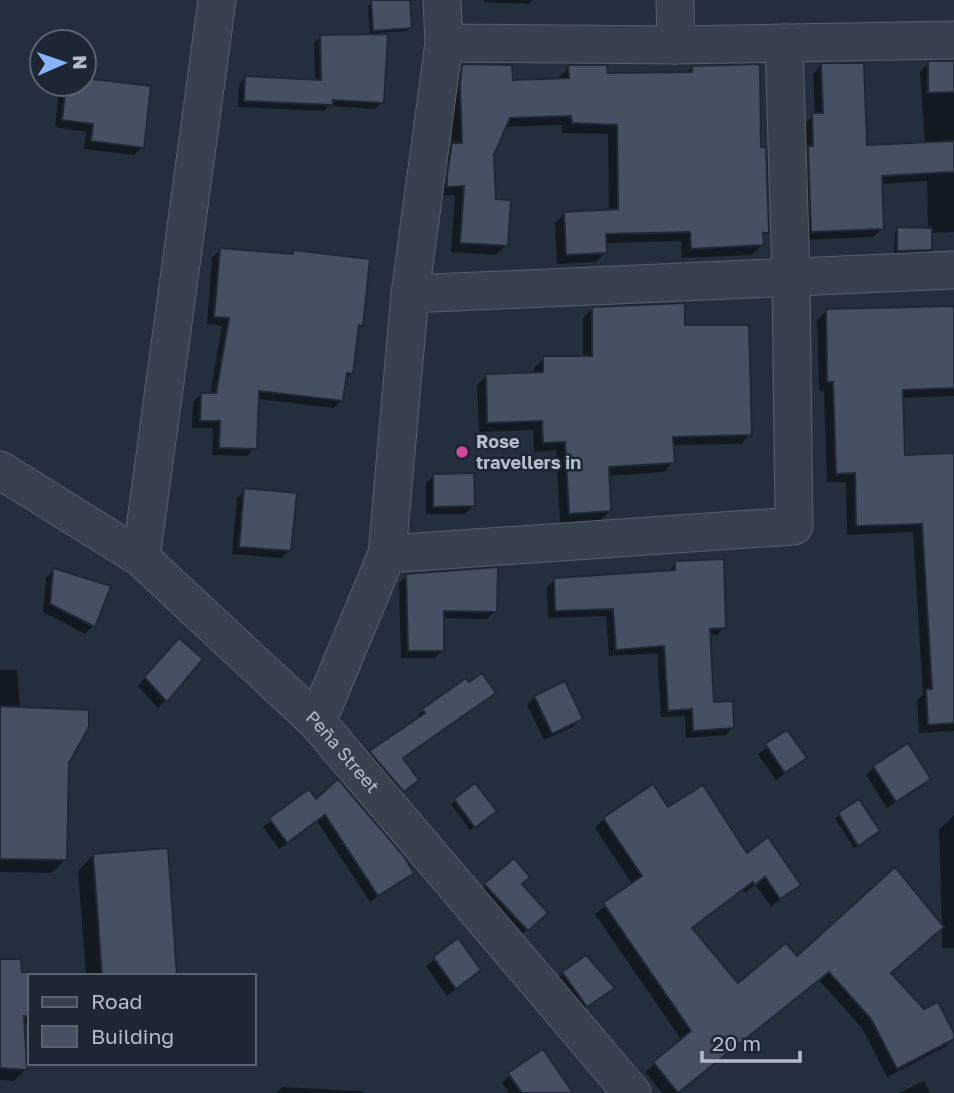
<svg xmlns="http://www.w3.org/2000/svg" width="954" height="1093" font-family="'Golos Text',sans-serif">
	<rect width="100%" height="100%" fill="#242f3e"/>
	<!-- shadow -->
	<path fill="#0007" d="M409,0L411,27L407,31L376,33L382,102L375,109L329,106L324,111L238,107L239,84L246,77L315,81L314,43L321,36H370L368,6L372,2Z
		M484,0H533L529,4L484,2Z
		M954,62V232L930,233V249L926,253L894,254L895,232L898,229L928,230L927,181L881,184L882,228L873,237L803,240L804,124L815,115L813,74L822,65L866,147L925,144L920,72L928,63Z
		M463,66L511,82L559,80V77L569,67L606,74L686,73L692,67L759,149L767,232L761,238L762,245L752,255L682,258L681,241L605,243L606,252L596,262L557,264L555,223L565,213L609,211L608,134L562,133V125L504,127L493,155L494,201L506,245L496,255L451,252L455,195L438,196L442,154L452,145L450,95L453,76Z
		M84,79L142,147L134,155L84,149L86,132L55,127L60,85L84,84Z
		M220,250L291,255L294,252L361,325L356,329L352,373L344,381L342,400L334,408L257,399L255,448L247,456L212,455L213,428H192L193,402L201,394L210,395L222,326L207,324L212,258Z
		M954,308V396L902,398L904,457L954,455V731L919,733L917,700L923,695L913,532L847,535L846,482H827L824,391H819L817,320L827,310Z
		M592,309L750,434L741,444L672,445L673,462L664,472L608,476L610,511L600,520L560,523L556,450L534,452L533,430L479,432L477,385L486,376L534,374V368L544,358H583V318Z
		M434,476L473,506L465,514H426V483Z
		M245,490L289,551L281,558L232,554L237,498Z
		M676,562L724,627L717,635H708L712,704L733,728L725,735L686,738L685,716L661,717L657,653L609,656L606,616L548,618L547,587L555,580L668,572Z
		M54,570L108,587L93,626L85,634L43,612L46,578Z
		M407,575L495,611L487,619L443,618V650L435,658H401L399,583Z
		M171,649L200,659L158,708L138,686Z
		M0,670H17L20,708L67,762L65,860L51,873L0,872Z
		M494,693L402,759L411,786L397,796L365,758L419,719L417,716L423,710Z
		M535,697L580,719L573,727L544,740L527,705Z
		M787,732L804,758L776,780L758,754Z
		M874,767L929,779L921,787L887,808L866,775Z
		M475,785L491,815L470,830L451,804Z
		M308,792L315,802L412,872L370,902L317,821L279,849L263,827Z
		M859,802L874,834L854,848L835,818Z
		M668,810L799,884L771,907L755,884L745,893L743,890L691,929L737,986L796,959L942,926L939,830L954,815V948H942V927L890,974L923,1011L954,1038L945,1047L887,1077L862,1028L819,980L679,1093H662L645,1072L682,1041L595,914L633,885L595,828L604,819Z
		M93,855L175,976H86L78,871Z
		M513,861L520,884L545,913L519,937L477,893Z
		M458,941L479,970L447,996L426,966Z
		M563,973L613,988L578,1014L555,981Z
		M0,974H31L30,1021L23,1027L26,1069L14,1081L0,1080Z
		M92,1063H132L93,1066Z
		M510,1075L571,1093H509L502,1082Z
		M924,1081L930,1093H899Z
		M282,1087L363,1091V1093H276Z"/>
	<!-- building -->
	<path fill="#455162" stroke="#1f2835" stroke-width="2" d="M371,0H410L412,28L373,31Z
		M388,34L384,103L333,100V105L244,101L245,76L321,80L320,35Z
		M928,61H954V92L928,93Z
		M821,63H864L867,145L954,141V172L882,176L884,229L811,232L808,146H813L812,113H823Z
		M462,64L512,65L513,80L569,78L568,65H607L608,73L692,72V66L760,64L761,147H766L769,233H763L764,245L691,249L690,232L606,234L607,253L566,255L564,212L618,209L617,125L572,123L571,116L510,118L494,155L496,199L511,200L508,246L460,243L464,186L447,187V175L452,143H462L460,84Z
		M84,78L151,86L144,148L91,141L93,124L62,120L66,84H84Z
		M897,227L932,228V250L897,251Z
		M220,248L293,254V250L370,259L363,326L359,325L353,374L347,373L343,401L259,391L257,449L219,448L220,421H200L201,393H216L229,318L214,317Z
		M685,303V325H749L752,435L673,437L675,463L609,467L611,511L569,514L565,442L543,443L542,421L487,423L486,374L543,372V356H592V307Z
		M954,306V388L903,390L905,455L954,453V723L928,725L926,689H932L922,524L856,526L855,473L836,474L833,382H827L826,309Z
		M474,473L475,506L433,507V474Z
		M244,488L297,493L291,551L239,547Z
		M724,559L726,628L710,629L714,702L733,701L734,728L693,731L692,709L668,711L664,646L616,650L613,609L555,611L554,578L675,570V561Z
		M498,567L497,612L444,611V651H408L406,574Z
		M53,568L111,586L95,627L50,604Z
		M179,638L203,659L167,702L144,677Z
		M482,673L496,693L403,758L419,780L404,792L369,751L425,713L422,709L466,678L469,682Z
		M565,681L583,719L552,734L534,696Z
		M0,706L89,710V727L69,763L67,860L0,859Z
		M787,730L807,758L785,773L765,744Z
		M908,743L931,779L896,802L873,766Z
		M338,779L403,855L414,873L378,896L325,815L287,843L269,818L309,789L316,799Z
		M475,783L497,811L475,828L454,799Z
		M653,784L668,807L703,785L747,853L768,837L801,885L780,899L765,877L755,885L753,882L692,928L738,983L786,943L797,956L895,867L944,927L891,973L924,1009L938,1002L954,1033V1039L897,1069L871,1019L829,972L678,1093L653,1062L691,1031L603,903L642,876L603,818Z
		M859,799L880,831L858,846L838,813Z
		M168,848L177,976H102L93,854Z
		M514,858L530,877L522,884L548,913L528,931L484,884Z
		M458,938L481,970L456,989L433,957Z
		M586,955L615,988L587,1007L562,972Z
		M0,959H21L22,972H30V1017L24,1016L27,1070L0,1068Z
		M543,1049L573,1093H522L508,1073Z"/>
	<g fill="none" stroke-linecap="round" stroke-linejoin="round">
		<defs>
			<g id="minor">
				<path d="M675,0L676,45L954,40"/>
				<path d="M444,43L676,45"/>
				<path d="M410,294L954,270"/>
				<path id="s1" d="M0,470L141,558L317,722L632,1093"/>
				<path d="M387,554L794,526L791,277L784,43"/>
				<path d="M141,558L217,0"/>
				<path d="M317,722L387,554L410,294L444,43L442,0"/>
			</g>
		</defs>
		<!-- minor casing -->
		<use href="#minor" stroke="#565f6c" stroke-width="39"/>
		<!-- minor -->
		<use href="#minor" stroke="#38414e" stroke-width="37"/>
	</g>
	<!-- markers -->
	<circle fill="#d1479c" stroke="#1d2633" stroke-width="2.5" cx="462" cy="452" r="7"/>
	<g text-anchor="middle" stroke-width="5" stroke-linejoin="round" paint-order="stroke">
		<!-- poi labels -->
		<g font-size="18" font-weight="bold" fill="#b4bcc9" stroke="#1d2633" text-anchor="start">
			<text x="476" y="448">Rose<tspan x="476" dy="21">travellers in</tspan></text>
		</g>
		<!-- street labels -->
		<g font-size="18" fill="#b4bcc9" stroke="#1d2633">
			<text dy="6" stroke="none"><textPath href="#s1" startOffset="446">Peña Street</textPath></text>
		</g>
	</g>
	<!-- legend -->
	<rect x="28" y="974" width="228" height="91" fill="#1d2633" stroke="#59626f" stroke-width="2"/>
	<rect x="42" y="997" width="35" height="10" fill="#38414e" stroke="#59626f" stroke-width="2"/>
	<text x="91" y="1009" font-size="21" fill="#b4bcc9">Road</text>
	<rect x="42" y="1026" width="35" height="21" fill="#455162" stroke="#59626f" stroke-width="2"/>
	<text x="91" y="1044" font-size="21" fill="#b4bcc9">Building</text>
	<!-- north arrow -->
	<g transform="translate(63 63) rotate(88)"><circle r="33" fill="#1d2633" stroke="#59626f" stroke-width="2"/>
	<path d="M0-5L12 26L0 18L-12 26Z" fill="#8ab4f8"/>
	<text y="-10" font-size="19" font-weight="bold" text-anchor="middle" fill="#b4bcc9">N</text>
	</g>
	<!-- scale -->
	<path d="M702 1051v10h98v-10" fill="none" stroke="#b4bcc9" stroke-width="3.5"/>
	<text x="712" y="1051" font-size="21" fill="#b4bcc9" stroke="#1d2633" stroke-width="5" paint-order="stroke">20 m</text>
</svg>
